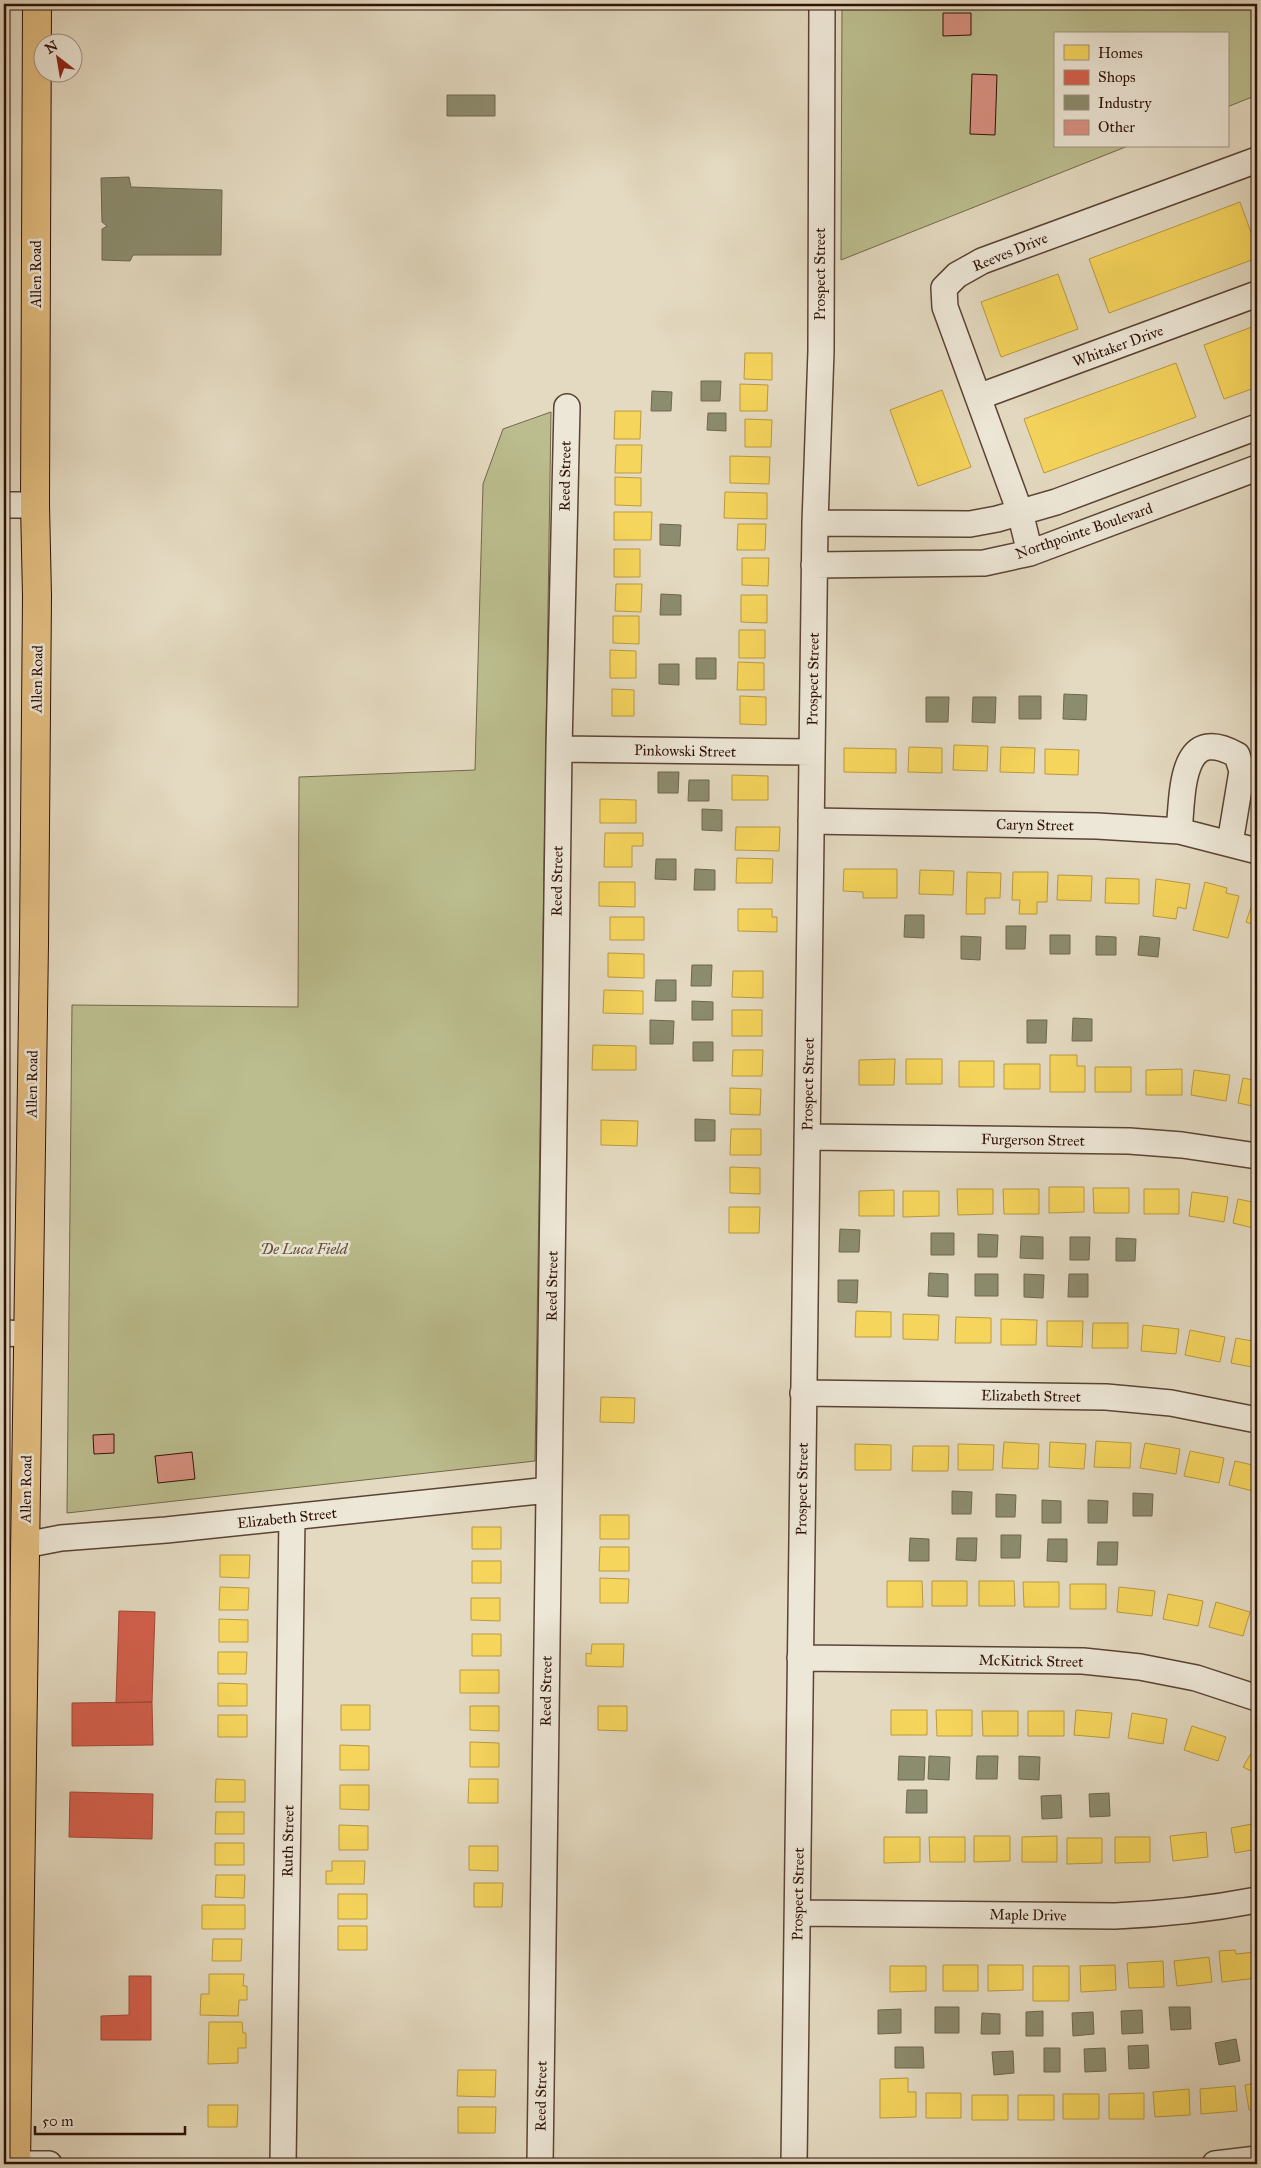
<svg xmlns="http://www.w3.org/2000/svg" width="1261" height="2168" font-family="'IM FELL Great Primer',serif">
	<rect width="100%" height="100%" fill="#e4dac1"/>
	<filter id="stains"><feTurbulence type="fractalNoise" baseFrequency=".004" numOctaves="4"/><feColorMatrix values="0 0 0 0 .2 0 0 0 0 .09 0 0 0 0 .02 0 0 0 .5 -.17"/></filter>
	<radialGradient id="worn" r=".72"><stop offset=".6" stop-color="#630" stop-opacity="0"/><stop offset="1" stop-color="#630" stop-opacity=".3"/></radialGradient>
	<!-- green -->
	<path fill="#bbbd8e" stroke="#75674a" d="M842,4H1257V95L1227,107V34H1055V146H1128L841,260Z
		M551,412L535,1461L67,1513L72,1005L298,1007L299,777L475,770L483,484L503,429Z"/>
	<!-- homes -->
	<path fill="#f6d55c" stroke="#ba9a42" d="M1240,202L1257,249V258L1109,313L1089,259Z
		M1058,274L1078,329L1001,357L981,302Z
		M1257,325V387L1224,399L1204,345Z
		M745,353H772V380L744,379Z
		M1176,363L1196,417L1044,473L1024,419Z
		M740,384L768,385L767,411H740Z
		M942,390L971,467L918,486L890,410Z
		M615,411H641L640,439H614Z
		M745,419L772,420L771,447H745Z
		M616,445H642L641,473H615Z
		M730,456L770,457L769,484L730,483Z
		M615,477L641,478V506L615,505Z
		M725,492L767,493V519L724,518Z
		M614,512H652L651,540H614Z
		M738,524H766L765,550H737Z
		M614,549H640V577H614Z
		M742,558H769L768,586L742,585Z
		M616,584H642L641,612L615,611Z
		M741,595H767V623L741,622Z
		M613,616H639V644L613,643Z
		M739,630H765V658H739Z
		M610,650L636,651V678H610Z
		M738,662L764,663V690H737Z
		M612,689L634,690V716H612Z
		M740,696L766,697V725L740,724Z
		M954,745L988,746L987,771L953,770Z
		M909,747L942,748V773L908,772Z
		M1001,747L1035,748L1034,773L1000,772Z
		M844,748L896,749V773L844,772Z
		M1045,749L1079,750L1078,775L1045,774Z
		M732,775L768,776V800H732Z
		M600,799L636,800V823H600Z
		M736,827H780L779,851L735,850Z
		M605,833H643V846H632V867H604Z
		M737,858L773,859L772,883H736Z
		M844,869H897V898H863V892L843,891Z
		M920,870L954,871L953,895L919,894Z
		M967,872L1001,873L1000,898H985V914H966Z
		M1013,872H1048L1047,902H1037V914H1019L1020,900H1012Z
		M1058,875L1092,876L1091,901L1057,900Z
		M1106,878L1139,879V904L1105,903Z
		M1156,879L1190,884L1186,909L1178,907L1176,919L1153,916Z
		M599,882H635V907L599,906Z
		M1205,882L1227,888L1226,893L1239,896L1228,938L1193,930Z
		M1254,899L1257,900V926L1246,922Z
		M738,909H772V917H777V932L738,931Z
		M610,917H644V940H610Z
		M608,953L644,954V978L608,977Z
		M733,971H763V998L732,997Z
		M604,990L643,991V1014L603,1013Z
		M732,1010H762V1036H732Z
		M593,1045L636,1046V1070H592Z
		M733,1050H763L762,1076H732Z
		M1050,1055H1077V1066H1085V1092H1050Z
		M895,1059L894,1085H859V1060Z
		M906,1059H942V1084H906Z
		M959,1061H994V1087H959Z
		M1004,1064H1040V1089H1004Z
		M1095,1067H1131V1092H1095Z
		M1182,1069V1095H1146V1070Z
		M1194,1070L1230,1075L1226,1101L1191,1095Z
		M1243,1078L1257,1081V1107L1238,1103Z
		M730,1088L761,1089L760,1115L730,1114Z
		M601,1120L638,1121L637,1146L601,1145Z
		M731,1129H761V1155H730Z
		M730,1167L760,1168V1194L730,1193Z
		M1049,1187H1084V1212L1049,1213Z
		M1093,1188H1129V1213H1094Z
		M957,1189H993V1214L958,1215Z
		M1003,1189H1039V1214H1004Z
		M1144,1189H1179V1214H1144Z
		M894,1190V1216H859V1191Z
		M903,1191H939V1216L903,1217Z
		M1192,1192L1228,1197L1224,1222L1189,1216Z
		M1238,1199L1257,1203V1229L1233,1223Z
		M729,1207H760L759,1233H729Z
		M856,1311L891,1312V1337H855Z
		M903,1314L939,1315L938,1340L903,1339Z
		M956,1317L991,1318V1343H955Z
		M1001,1319L1037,1320L1036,1345H1001Z
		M1047,1321H1083L1082,1347L1047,1346Z
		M1093,1323H1128V1348H1092Z
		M1143,1325L1179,1329L1176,1354L1141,1351Z
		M1190,1330L1225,1337L1220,1362L1185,1355Z
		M1236,1338L1257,1342V1368L1231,1363Z
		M601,1397L635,1398L634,1423L600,1422Z
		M1096,1441L1131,1443L1130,1468L1094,1467Z
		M1004,1442L1039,1444L1038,1469L1002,1468Z
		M1050,1442L1086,1444L1084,1469L1049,1467Z
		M1145,1443L1180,1449L1176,1474L1140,1468Z
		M855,1444L891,1445V1470H855Z
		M958,1444L994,1445L993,1470H958Z
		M913,1446H949L948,1471H912Z
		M1190,1451L1224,1458L1219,1483L1184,1476Z
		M1235,1461L1257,1466V1492L1229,1485Z
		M600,1515H629V1539H600Z
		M472,1527H501V1549H472Z
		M600,1547H629V1571H599Z
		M220,1555H250L249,1578L220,1577Z
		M472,1561H501V1583H472Z
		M600,1578L629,1579L628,1603H600Z
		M887,1581H922L923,1607H887Z
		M932,1581H967V1606H932Z
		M979,1581H1014L1015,1606H979Z
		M1023,1582H1059V1607H1024Z
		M1070,1584H1106V1609H1070Z
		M220,1587L249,1588L248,1610H219Z
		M1119,1587L1155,1591L1152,1616L1117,1612Z
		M1168,1594L1203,1601L1198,1626L1163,1619Z
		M471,1598H500V1621L471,1620Z
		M1216,1602L1250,1612L1243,1636L1209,1627Z
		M219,1619L248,1620V1642H219Z
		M472,1634H501V1656H472Z
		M592,1644H624L623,1667L586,1666V1653L591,1654Z
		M218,1652H247L246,1674H218Z
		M460,1670H499V1693H460Z
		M218,1683L247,1684V1706H218Z
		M341,1705H370V1730H341Z
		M470,1706H499V1731L470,1730Z
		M598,1706H627V1731L598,1730Z
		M891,1710H927V1735H891Z
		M936,1710H972V1736H937Z
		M1076,1710L1112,1713L1109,1738L1074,1735Z
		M982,1711H1018V1736H983Z
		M1028,1711H1064V1736H1028Z
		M1132,1713L1167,1719L1163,1744L1128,1738Z
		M218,1715H247V1737H218Z
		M1192,1726L1226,1737L1218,1761L1184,1750Z
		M470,1742L499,1743V1767H470Z
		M340,1745L369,1746V1770H340Z
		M1256,1745L1257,1746V1774L1243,1767Z
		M216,1779L245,1780V1802H215Z
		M469,1779H498V1803H468Z
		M340,1785H369V1810L340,1809Z
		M216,1812H244V1834H215Z
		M1257,1823V1849L1235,1853L1231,1828Z
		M339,1825L368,1826V1850H339Z
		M1206,1832L1208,1857L1173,1861L1170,1836Z
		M974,1836H1010V1861L974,1862Z
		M1057,1836V1862H1022V1837Z
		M884,1837H920V1862L884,1863Z
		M929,1837H965V1862H930Z
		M1115,1837H1150V1862L1115,1863Z
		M1067,1838H1102V1863L1067,1864Z
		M215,1843H244V1865H215Z
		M469,1846H498V1871L469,1870Z
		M332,1861H365L364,1884H326V1871H332Z
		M216,1875H245L244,1898L215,1897Z
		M474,1883H503L502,1907H474Z
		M338,1894H367V1919H338Z
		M202,1905H245V1929H202Z
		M338,1926H367V1950H338Z
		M213,1939H242L241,1961H212Z
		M1235,1950L1236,1954L1256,1952L1257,1978L1222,1982L1219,1951Z
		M1209,1957L1212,1982L1177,1986L1174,1961Z
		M1163,1961L1164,1987L1129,1988L1127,1963Z
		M943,1965H978V1991H943Z
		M988,1965H1023V1990L988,1991Z
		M1115,1965L1116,1990L1081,1992L1080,1966Z
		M890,1966H926V1991L890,1992Z
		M1033,1966H1069V2001H1033Z
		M209,1974H244L243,1986H247V2000H239L238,2016L200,2015L201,1994H209Z
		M209,2022H242L243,2033H246V2048H238V2063L208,2064Z
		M458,2070H496L495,2097L457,2096Z
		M908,2078V2092H916V2117L880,2118V2079Z
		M1257,2083V2109L1249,2110L1245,2085Z
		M1235,2086L1237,2111L1201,2114L1200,2089Z
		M1189,2089L1190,2115L1155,2117L1153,2092Z
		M926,2093H961V2118H926Z
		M1144,2093V2119H1109V2094Z
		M1063,2094H1099V2119H1063Z
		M972,2095H1008V2120H972Z
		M1018,2095H1054V2120H1018Z
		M208,2105H238L237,2127H208Z
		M458,2107H496L495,2133H458Z"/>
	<!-- shops -->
	<path fill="#d6604d" stroke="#a44838" d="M119,1611L155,1612L152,1702L116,1703Z
		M152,1702L153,1745L72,1746V1703Z
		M70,1792L153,1794L152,1839L69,1837Z
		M129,1976H151V2040H101V2016L129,2015Z"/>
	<!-- industry -->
	<path fill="#8c8c6e" stroke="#70674f" d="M447,95H495V116H447Z
		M129,177L131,187L222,190L221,255H133L130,261L102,260V229L107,226L102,222L101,178Z
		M701,381H721L720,401H701Z
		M652,391L672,392L671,411H651Z
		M708,413H726V431L707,430Z
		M660,524L681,525L680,546L660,545Z
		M661,594L681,595V615H660Z
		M696,658H716V679H696Z
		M659,664H679V685L659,684Z
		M1064,694L1087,695L1086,720L1063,719Z
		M1019,696H1041V719H1019Z
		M926,697H949L948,722H926Z
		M973,697H996L995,723L972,722Z
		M658,772H679L678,793H658Z
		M689,780H709V801H688Z
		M702,809L722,810V831L702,830Z
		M656,859H676V880L655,879Z
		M695,869L715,870V890H694Z
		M905,915H924V938L904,937Z
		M1006,926H1026L1025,949H1006Z
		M1050,935H1070V954H1050Z
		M961,936L981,937L980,960L961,959Z
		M1096,936L1116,937V955H1096Z
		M1140,936L1160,938L1158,957L1138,955Z
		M692,965H712L711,986H691Z
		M656,980H676V1001H655Z
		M692,1001L713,1002V1020H692Z
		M1073,1018L1092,1019V1041H1072Z
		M650,1020L674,1021L673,1044H650Z
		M1027,1020H1047L1046,1043H1027Z
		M693,1042H713V1061H693Z
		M695,1119L715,1120V1141H695Z
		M840,1229L860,1230L859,1252H839Z
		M931,1233H954V1255H931Z
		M978,1234L998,1235L997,1257H978Z
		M1021,1236L1043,1237V1259L1020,1258Z
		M1070,1237H1090L1089,1260H1070Z
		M1116,1238L1136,1239L1135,1261H1116Z
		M929,1273L948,1274V1297L928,1296Z
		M975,1274H998V1296H975Z
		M1024,1274L1044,1275L1043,1298L1024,1297Z
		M1069,1274H1088V1297H1068Z
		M838,1280H858L857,1303L838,1302Z
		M952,1491L972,1492L971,1514H952Z
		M1133,1493L1153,1494L1152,1516H1133Z
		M996,1494L1016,1495L1015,1517H996Z
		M1042,1500L1061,1501V1523H1042Z
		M1088,1500L1108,1501L1107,1523H1088Z
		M1001,1535H1021L1020,1558H1001Z
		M910,1538L929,1539V1561H909Z
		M957,1538H977L976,1561L956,1560Z
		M1048,1539H1067V1562L1047,1561Z
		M1098,1542H1118L1117,1565H1097Z
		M899,1756L925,1757L924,1780H898Z
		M929,1756L950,1757L949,1780L928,1779Z
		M977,1756H998L997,1779H976Z
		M1019,1756L1040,1757L1039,1780L1019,1779Z
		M907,1790H927V1813H906Z
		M1109,1793L1110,1816L1090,1817L1089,1794Z
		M1061,1795L1062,1818L1042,1819L1041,1796Z
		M935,2007H959V2033H935Z
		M1169,2007H1190L1191,2029L1171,2030Z
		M901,2009V2033L878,2034V2010Z
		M1142,2010L1143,2033L1122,2034L1121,2011Z
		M1043,2011V2036H1026V2012Z
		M1093,2012L1094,2034L1073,2036L1072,2013Z
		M982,2013L1000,2014V2034H981Z
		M1236,2039L1240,2061L1219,2065L1215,2043Z
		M1148,2045L1149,2068L1129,2069L1128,2046Z
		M895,2047H923L924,2068H895Z
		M1044,2048H1060V2072H1044Z
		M1105,2048L1106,2071L1085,2072L1084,2049Z
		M1013,2051L1014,2073L994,2075L992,2052Z"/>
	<!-- building -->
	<path fill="#d89081" stroke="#2f1106" d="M943,13H971V35L943,36Z
		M972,74L997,75L995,135L970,134Z
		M114,1434V1453L94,1454L93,1435Z
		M192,1452L195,1479L158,1483L155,1456Z"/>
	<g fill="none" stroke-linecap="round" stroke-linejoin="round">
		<defs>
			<path id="minor" d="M978,397L1257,294
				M4,505H35
				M815,523L970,524L997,519L1056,502L1257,427
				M1030,553L1020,512L945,307L944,288L957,275L982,261L1257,160
				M814,565L984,563L1030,553L1257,468
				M559,749L812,752
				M811,821L1097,826L1179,831L1257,851
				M1179,831C1183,795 1179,722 1237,755L1242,771L1230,843
				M807,1137L1129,1141L1182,1145L1257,1156
				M4,1333L28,1334
				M803,1393L1106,1397L1171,1403L1257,1420
				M25,1545L61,1538L166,1530L549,1490
				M800,1658L1083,1661L1140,1667L1196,1678L1257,1698
				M798,1913L1115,1916C1163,1914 1210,1909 1257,1900
				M4,2164H49
				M283,2164L292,1517
				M540,2164L559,749L567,407
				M794,2164L815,523L821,351L822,4
				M1215,2164L1257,2159"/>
			<path id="major" d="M16,2164L34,944L37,596L35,505L37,4"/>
		</defs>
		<!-- minor casing -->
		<use href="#minor" stroke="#5c4335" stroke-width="28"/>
		<!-- major casing -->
		<use href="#major" stroke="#2f1106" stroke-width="30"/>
		<!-- minor -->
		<use href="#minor" stroke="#ede7d7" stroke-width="25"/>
		<!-- major -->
		<use href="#major" stroke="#e2bd80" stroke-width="28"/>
	</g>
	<g text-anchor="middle" stroke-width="5" stroke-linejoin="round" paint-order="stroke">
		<!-- street labels -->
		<g font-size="15" fill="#2f1106" stroke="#ede7d7">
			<text transform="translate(1010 252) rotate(-22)" y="5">Reeves Drive</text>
			<text transform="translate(36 274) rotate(-90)" y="5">Allen Road</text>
			<text transform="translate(820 274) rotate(-90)" y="5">Prospect Street</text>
			<text transform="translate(1118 346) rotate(-20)" y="5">Whitaker Drive</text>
			<text transform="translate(565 476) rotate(-89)" y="5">Reed Street</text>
			<text transform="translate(1084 531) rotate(-19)" y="5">Northpointe Boulevard</text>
			<text transform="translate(37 679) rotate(-89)" y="5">Allen Road</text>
			<text transform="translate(813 679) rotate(-89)" y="5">Prospect Street</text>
			<text transform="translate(685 751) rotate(1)" y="5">Pinkowski Street</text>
			<text transform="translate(1035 825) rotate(1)" y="5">Caryn Street</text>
			<text transform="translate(557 881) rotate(-89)" y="5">Reed Street</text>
			<text transform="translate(32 1084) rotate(-89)" y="5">Allen Road</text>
			<text transform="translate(808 1084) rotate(-89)" y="5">Prospect Street</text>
			<text transform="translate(1033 1140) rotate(1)" y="5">Furgerson Street</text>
			<text transform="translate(552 1286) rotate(-89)" y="5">Reed Street</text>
			<text transform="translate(1031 1396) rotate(1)" y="5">Elizabeth Street</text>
			<text transform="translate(26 1489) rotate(-89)" y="5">Allen Road</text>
			<text transform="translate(802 1489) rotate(-89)" y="5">Prospect Street</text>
			<text transform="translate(287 1518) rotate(-6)" y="5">Elizabeth Street</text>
			<text transform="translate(1031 1661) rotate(1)" y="5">McKitrick Street</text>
			<text transform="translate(546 1691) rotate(-89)" y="5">Reed Street</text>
			<text transform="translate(288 1841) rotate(-89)" y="5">Ruth Street</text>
			<text transform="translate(798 1894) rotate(-89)" y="5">Prospect Street</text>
			<text transform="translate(1028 1915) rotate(1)" y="5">Maple Drive</text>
			<text transform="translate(541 2096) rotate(-89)" y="5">Reed Street</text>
		</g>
		<!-- park labels -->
		<g font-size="15" font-style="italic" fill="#604d36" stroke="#ede7d7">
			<text x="304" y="1254">De Luca Field</text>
		</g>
	</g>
	<!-- margin -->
	<rect width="1261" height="2168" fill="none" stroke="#e4dac1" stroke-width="20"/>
	<rect x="5" y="5" width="1251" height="2158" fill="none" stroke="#2f1106" stroke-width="2.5"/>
	<rect x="10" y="10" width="1241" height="2148" fill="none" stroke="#2f1106"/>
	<!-- legend -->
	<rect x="1054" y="32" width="175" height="115" fill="#ede7d7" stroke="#a19183"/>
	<rect x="1064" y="45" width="25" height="15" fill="#f6d55c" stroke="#a19183"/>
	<text x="1098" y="58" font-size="15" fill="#2f1106">Homes</text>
	<rect x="1064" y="70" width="25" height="15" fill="#d6604d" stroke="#a19183"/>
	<text x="1098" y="82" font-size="15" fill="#2f1106">Shops</text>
	<rect x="1064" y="95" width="25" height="15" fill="#8c8c6e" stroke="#a19183"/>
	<text x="1098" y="108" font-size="15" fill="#2f1106">Industry</text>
	<rect x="1064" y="120" width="25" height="15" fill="#d89081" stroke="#a19183"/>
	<text x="1098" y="132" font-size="15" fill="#2f1106">Other</text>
	<!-- north arrow -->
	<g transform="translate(58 58) rotate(329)"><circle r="24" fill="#ede7d7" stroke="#a19183"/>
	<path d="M0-4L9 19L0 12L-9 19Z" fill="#8f2418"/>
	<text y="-8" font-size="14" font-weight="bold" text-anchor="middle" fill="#2f1106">N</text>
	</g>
	<!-- scale -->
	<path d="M35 2126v8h150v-8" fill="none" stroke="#2f1106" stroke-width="2.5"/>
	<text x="42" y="2126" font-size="15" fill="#2f1106" stroke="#ede7d7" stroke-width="4" paint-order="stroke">50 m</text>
	<rect width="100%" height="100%" filter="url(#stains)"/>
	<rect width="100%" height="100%" fill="url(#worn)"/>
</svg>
